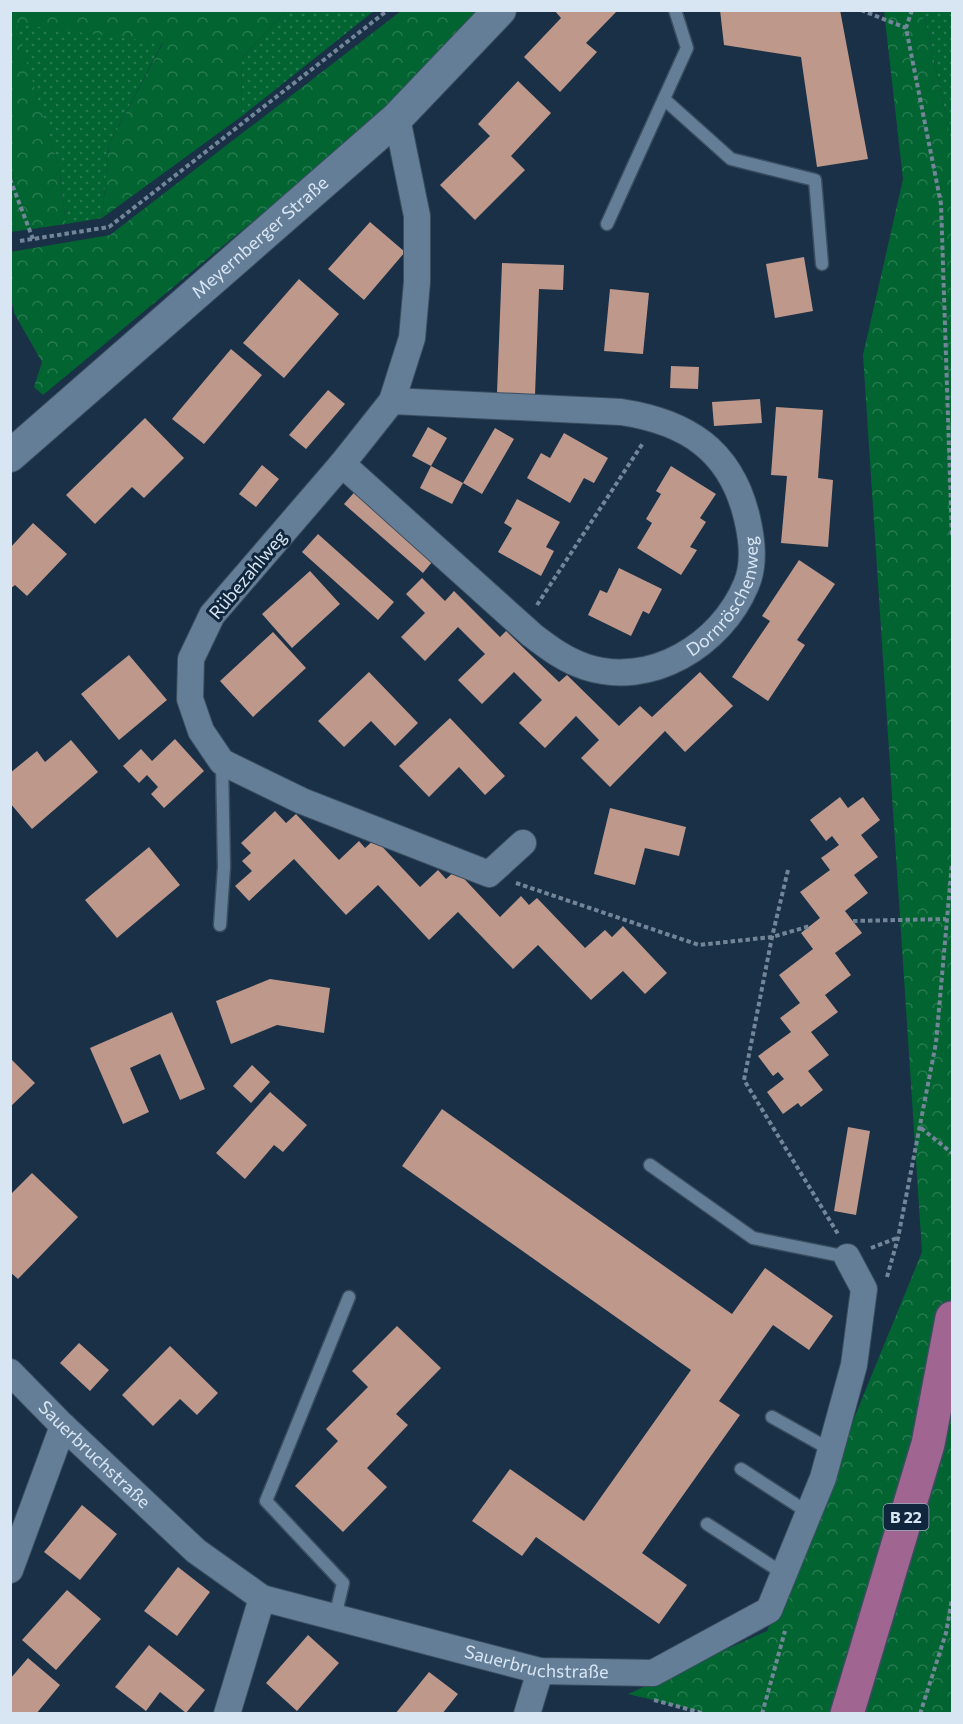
<svg xmlns="http://www.w3.org/2000/svg" width="963" height="1724" font-family="Commissioner,sans-serif">
	<defs>
		<pattern id="grass-dots" width="8" height="8" patternUnits="userSpaceOnUse" patternTransform="scale(1.5)"><rect width="8" height="8" fill="#026431"/><path d="M2 2h.1M6 6h.1" fill="none" stroke="#267a4f" stroke-width="1.8" stroke-linecap="round"/></pattern>
		<pattern id="forest-crowns" width="20" height="18" patternUnits="userSpaceOnUse" patternTransform="scale(1.5)"><rect width="20" height="18" fill="#026431"/><path d="M2 6a3 3 0 1 1 6 0M12 15a3 3 0 1 1 6 0" fill="none" stroke="#267a4f"/></pattern>
	</defs>
	<rect width="100%" height="100%" fill="#1a3047"/>
	<!-- grass -->
	<path fill="url(#grass-dots)" d="M286,11H374L242,116L241,59Z
		M918,11H952V145L926,22Z
		M14,23L163,42L109,144L102,218L66,224L59,168Z"/>
	<!-- forest -->
	<path fill="url(#forest-crowns)" d="M10,11L11,10L286,11L241,59L242,116L102,218L109,144L163,43L15,24L59,168L66,224L11,232Z
		M401,11H485L386,111L43,395L34,387L42,362L14,313L11,296L10,252L110,235Z
		M884,11H918L926,22L952,145V1713H706L628,1694L767,1631L922,1252L863,355L903,179Z"/>
	<!-- building -->
	<path fill="#be988b" d="M554,10H618L586,43L597,52L560,92L524,57L561,18Z
		M720,10H840L868,159L817,167L801,57L724,45Z
		M518,81L551,113L511,156L525,170L475,220L440,185L490,136L478,124Z
		M370,222L405,252L364,300L328,269Z
		M804,257L813,311L775,318L766,264Z
		M502,263L564,265L563,290L539,289L535,395L497,393Z
		M299,279L339,314L284,378L243,343Z
		M610,289L649,293L643,354L604,351Z
		M231,349L262,375L204,444L172,419Z
		M671,366L699,367L698,389L670,388Z
		M328,390L345,404L306,449L289,435Z
		M760,399L762,423L714,426L712,402Z
		M776,407L823,410L818,478L833,480L828,547L781,543L787,476L771,475Z
		M145,418L184,458L144,498L132,487L95,524L66,495Z
		M428,427L447,438L431,466L412,456Z
		M495,428L514,439L482,494L463,483Z
		M564,433L608,458L594,483L584,478L570,503L527,478L541,453L550,458Z
		M262,465L279,479L256,507L239,494Z
		M431,466L463,483L452,504L420,488Z
		M671,466L716,494L700,518L706,522L690,547L697,550L681,575L637,548L652,523L646,519L661,494L656,491Z
		M359,487L437,556L423,573L344,504Z
		M517,499L560,522L546,547L554,551L541,576L498,552L512,528L504,523Z
		M33,523L67,554L27,596L15,585L10,589V548Z
		M318,534L394,602L378,620L302,552Z
		M799,560L835,584L797,640L805,645L768,701L732,677L770,621L762,616Z
		M619,568L662,589L649,614L643,611L631,636L588,615L600,590L607,593Z
		M310,571L340,604L292,648L262,614Z
		M422,578L445,601L454,591L500,637L506,631L559,682L567,675L619,726L640,706L652,717L700,672L733,706L685,752L665,731L610,787L581,758L599,740L576,716L545,748L519,723L542,700L514,672L482,704L458,680L485,654L458,627L425,661L401,637L425,613L406,594Z
		M273,632L306,668L253,717L220,681Z
		M129,655L167,700L119,740L81,694Z
		M369,672L418,723L395,746L371,721L344,747L318,721Z
		M450,718L505,776L485,795L459,767L429,797L399,766Z
		M175,739L204,771L164,808L151,794L158,787L147,775L139,783L123,766L141,749L152,761Z
		M71,740L98,772L32,829L10,803V773L37,751L45,762Z
		M840,797L848,808L863,797L880,820L861,835L878,857L854,875L868,893L845,911L862,933L835,953L851,975L825,995L838,1012L811,1032L829,1055L808,1071L823,1090L801,1107L798,1103L783,1114L767,1092L784,1079L778,1072L773,1076L758,1056L791,1032L780,1018L800,1003L779,975L813,949L801,933L820,918L800,892L830,870L821,858L839,845L832,836L826,841L810,820Z
		M610,808L686,827L679,856L645,848L635,885L594,874Z
		M275,811L286,823L296,814L339,860L359,841L365,848L375,839L420,887L438,870L446,879L456,870L500,917L521,896L529,905L537,898L585,948L605,930L612,937L623,926L667,973L645,994L623,971L591,1000L538,945L513,969L458,912L429,940L378,885L346,915L294,859L249,901L235,886L252,871L242,861L251,853L241,843Z
		M149,847L180,885L117,938L85,900Z
		M270,979L330,988L324,1033L277,1025L231,1044L216,1001Z
		M172,1012L205,1089L180,1100L160,1054L130,1068L149,1112L123,1124L90,1048Z
		M10,1058L35,1083L10,1107Z
		M252,1065L270,1082L251,1103L233,1086Z
		M270,1092L307,1125L283,1152L274,1145L245,1179L216,1153Z
		M442,1109L732,1314L765,1268L833,1316L809,1350L773,1325L719,1401L740,1415L642,1553L687,1585L659,1624L536,1537L522,1556L472,1521L510,1469L584,1521L691,1370L402,1166Z
		M848,1127L870,1131L856,1215L834,1211Z
		M32,1173L78,1217L18,1279L10,1272V1195Z
		M397,1326L441,1368L396,1414L408,1425L367,1468L387,1487L343,1532L295,1486L338,1441L326,1429L368,1387L352,1371Z
		M79,1343L109,1370L90,1391L60,1363Z
		M170,1346L218,1393L197,1415L180,1399L153,1426L122,1395Z
		M82,1505L117,1534L80,1580L44,1552Z
		M178,1567L210,1592L177,1636L144,1611Z
		M67,1590L101,1619L56,1670L22,1640Z
		M308,1635L339,1663L297,1711L266,1683Z
		M149,1645L205,1690L186,1713L160,1692L146,1711L115,1687Z
		M28,1658L60,1685L36,1714H10V1679Z
		M429,1672L458,1694L442,1714H395Z"/>
	<g fill="none" stroke-linecap="round" stroke-linejoin="round">
		<defs>
			<path id="service" d="M664,99L731,159L815,180L822,264
				M607,224L687,48L675,10
				M220,925L224,867L222,762
				M650,1165L753,1238L847,1257
				M772,1417L831,1450
				M741,1469L809,1513
				M707,1524L784,1574
				M335,1617L343,1583L266,1501L349,1297"/>
			<g id="minor">
				<path d="M397,118L417,216V282L412,338L392,401L342,464L212,615L191,659L190,699L201,731L222,762L302,801L489,874L523,843"/>
				<path id="s1" d="M342,464L532,635C549,648 565,660 586,667C651,688 721,645 746,585C755,565 752,539 747,518C731,450 687,422 621,412L392,401"/>
				<path id="s2" d="M10,1372L63,1426L196,1551L262,1598L540,1671L653,1673L769,1610L823,1478L854,1365L864,1289L847,1257"/>
				<path d="M10,1570L63,1426"/>
				<path d="M227,1714L262,1598"/>
				<path d="M527,1714L540,1671"/>
			</g>
			<g id="tertiary">
				<path id="s3" d="M10,456L397,118L500,10"/>
			</g>
			<path id="primary" d="M847,1714L928,1444L952,1318"/>
		</defs>
		<!-- service casing -->
		<use href="#service" stroke="#3a4e60" stroke-width="15"/>
		<!-- minor casing -->
		<use href="#minor" stroke="#3a4e60" stroke-width="28"/>
		<!-- tertiary casing -->
		<use href="#tertiary" stroke="#3a4e60" stroke-width="34"/>
		<!-- primary casing -->
		<use href="#primary" stroke="#3a4e60" stroke-width="36"/>
		<!-- path -->
		<path stroke="#738598" stroke-width="4" stroke-dasharray="4.5 3" stroke-linecap="butt" d="M861,10L906,28
			M912,10L906,28L941,204L952,538
			M10,179L33,239
			M20,241L109,227L388,10
			M537,605L643,443
			M788,870L772,937L744,1080L838,1234
			M516,883L699,945L772,937L810,926
			M853,921L946,919
			M921,1128L952,1153
			M871,1248L897,1238
			M887,1277L898,1238L936,1043L952,863
			M654,1700L706,1714
			M762,1714L785,1631
			M920,1714L946,1633L952,1599"/>
		<!-- service -->
		<use href="#service" stroke="#657e98" stroke-width="12"/>
		<!-- minor -->
		<use href="#minor" stroke="#657e98" stroke-width="26"/>
		<!-- tertiary -->
		<use href="#tertiary" stroke="#657e98" stroke-width="32"/>
		<!-- primary -->
		<use href="#primary" stroke="#a16591" stroke-width="33"/>
	</g>
	<g text-anchor="middle" stroke-width="6" stroke-linejoin="round" paint-order="stroke">
		<!-- shield labels -->
		<rect fill="#10263c" stroke="#9cacbd" stroke-width="1.5" x="883.5" y="1504" width="45" height="26" rx="4.5"/>
		<g font-size="16" font-weight="bold" fill="#d8e6f4">
			<text x="906" y="1523">B 22</text>
		</g>
		<!-- street labels -->
		<g font-size="18" fill="#d8e6f4" stroke="#10263c">
			<text dy="6" stroke="none"><textPath href="#s3" startOffset="332">Meyernberger Straße</textPath></text>
			<text transform="translate(248 575) rotate(-50)" y="6">Rübezahlweg</text>
			<text dy="6" stroke="none"><textPath href="#s1" startOffset="495">Dornröschenweg</textPath></text>
			<text dy="6" stroke="none"><textPath href="#s2" startOffset="118">Sauerbruchstraße</textPath></text>
			<text dy="6" stroke="none"><textPath href="#s2" startOffset="622">Sauerbruchstraße</textPath></text>
		</g>
	</g>
	<!-- border -->
	<rect width="963" height="1724" fill="none" stroke="#d8e6f4" stroke-width="24"/>
</svg>
